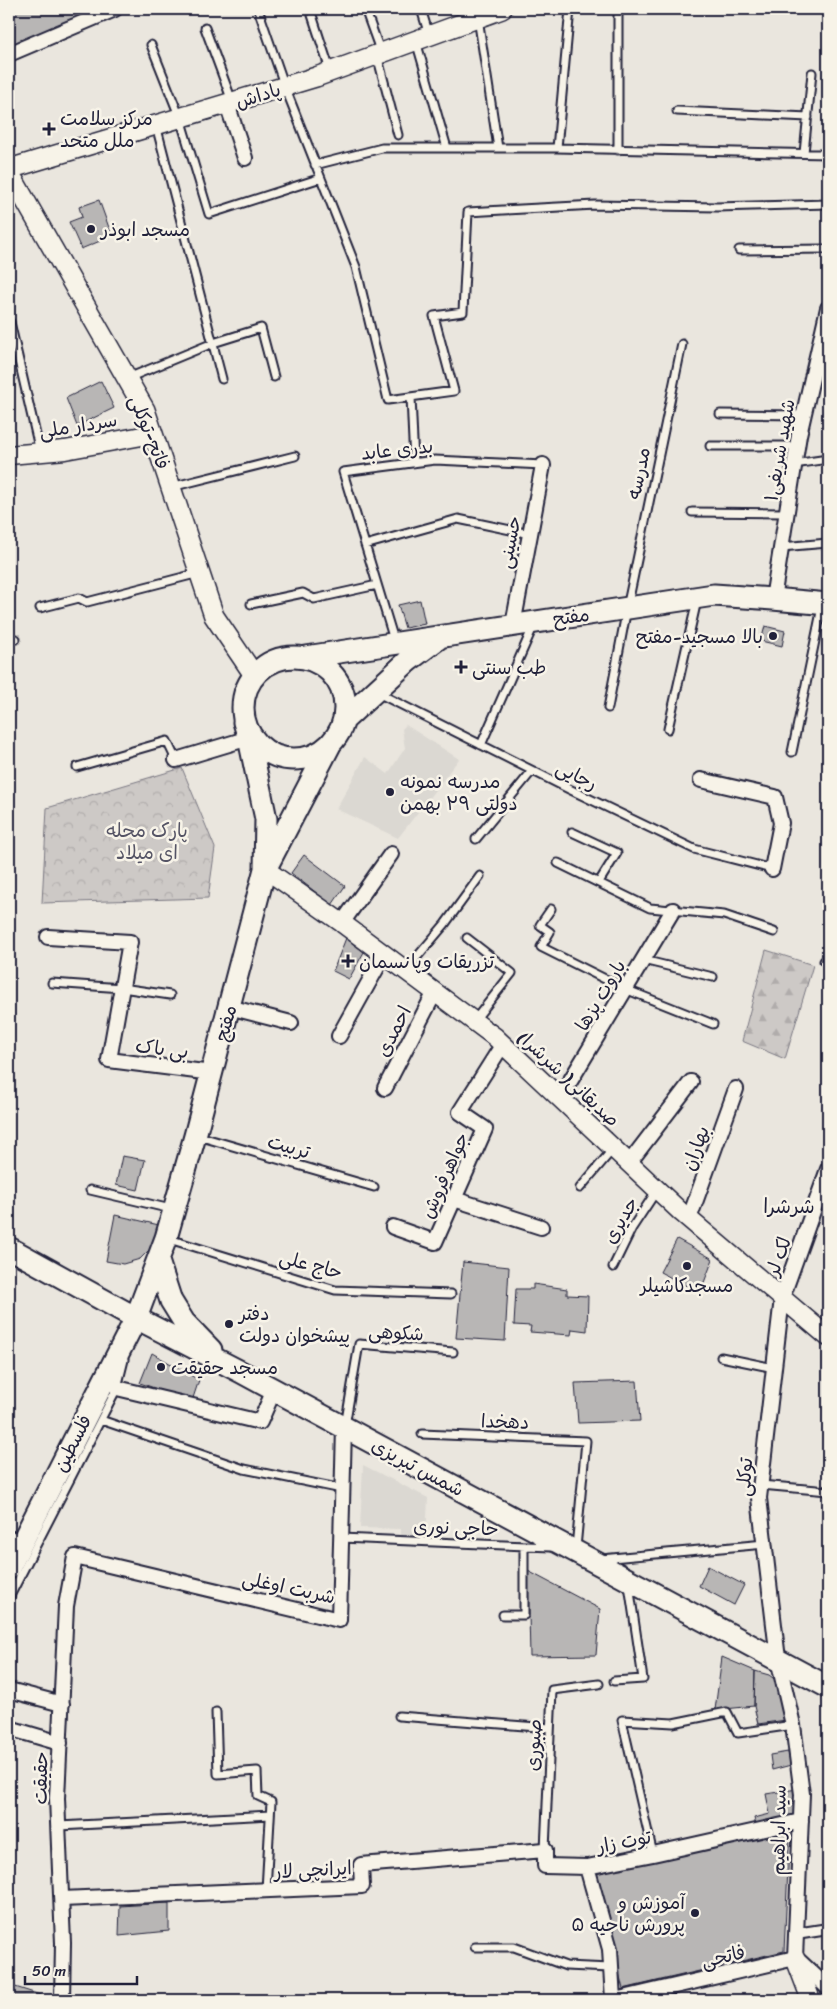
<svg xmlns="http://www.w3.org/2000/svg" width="837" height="2009" font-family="Sriracha,'Playpen Sans Arabic',sans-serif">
	<defs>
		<pattern id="forest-firs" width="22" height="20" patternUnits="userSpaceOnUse" patternTransform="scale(1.25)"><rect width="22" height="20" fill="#cdc9c6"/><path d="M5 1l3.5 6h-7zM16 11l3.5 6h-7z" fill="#b0acab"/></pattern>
		<pattern id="park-crowns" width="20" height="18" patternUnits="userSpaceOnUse" patternTransform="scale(1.25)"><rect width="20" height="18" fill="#cdc9c6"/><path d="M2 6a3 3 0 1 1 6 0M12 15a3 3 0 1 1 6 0" fill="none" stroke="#b0acab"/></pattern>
	</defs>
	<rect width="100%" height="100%" fill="#eae6de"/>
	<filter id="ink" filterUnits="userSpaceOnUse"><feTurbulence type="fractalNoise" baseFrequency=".02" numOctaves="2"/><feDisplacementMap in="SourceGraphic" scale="10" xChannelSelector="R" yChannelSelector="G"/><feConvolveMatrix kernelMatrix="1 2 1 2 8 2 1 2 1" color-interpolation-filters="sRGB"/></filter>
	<g filter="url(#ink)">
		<!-- built -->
		<path fill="#dbd8d2" d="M406,725L459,759L398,838L336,809L365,757L388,774L405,748L402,729Z
			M363,1465L428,1498L426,1538L401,1536V1529L360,1528Z"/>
		<!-- forest -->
		<path fill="url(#forest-firs)" stroke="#787680" d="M766,950L813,965L785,1059L742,1041Z"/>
		<!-- park -->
		<path fill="url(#park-crowns)" stroke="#787680" d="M182,768L215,848L208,898L42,903L47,808Z"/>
		<!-- building -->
		<path fill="#b8b6b5" stroke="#22223b" d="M9,9H115L9,62Z
			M99,200L112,236L81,249L69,222L82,217L79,207Z
			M101,381L114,408L77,426L66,398Z
			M420,600L425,624L405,628L398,605Z
			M765,626L785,631L782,646L761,641Z
			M304,855L345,886L332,905L291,873Z
			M346,938L364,952L349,979L333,971Z
			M122,1156L145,1160L138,1190L116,1185Z
			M115,1215L159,1225L152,1247L140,1259L123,1264L106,1261Z
			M677,1239L713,1259L700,1293L660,1272Z
			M463,1262L509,1267L505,1341L456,1338Z
			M533,1284L567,1289V1295L588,1296L587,1331L572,1329L571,1335L530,1332L531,1326L514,1325L516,1289H533Z
			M152,1353L199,1380L192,1401L140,1383Z
			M637,1381L640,1421L578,1423L575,1383Z
			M708,1566L744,1585L734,1605L699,1586Z
			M528,1571L600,1609L596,1655L530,1656Z
			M722,1657L755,1671L754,1706L715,1710Z
			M755,1671L769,1675L777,1681L786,1720L758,1724L754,1706Z
			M788,1752L791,1765L772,1770L770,1755Z
			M797,1789L795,1817L757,1829L754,1818L770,1814L766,1794Z
			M790,1827L784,1951L623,1989L595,1874Z
			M169,1903V1931L119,1936L120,1906Z
			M9,1985L56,2000H9Z"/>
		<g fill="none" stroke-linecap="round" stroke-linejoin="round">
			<defs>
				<path id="service" d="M258,9L285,87L356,267L388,400L454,391L434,316L463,312L468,212L595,205L717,207L828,204
					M310,9L330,70
					M365,9L381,53
					M421,9L429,35
					M618,9V150
					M478,18L498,148
					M205,28L232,101
					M416,41L447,148
					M151,45L180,118L209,214L321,178
					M377,55L398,135
					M677,111L808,117
					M156,125L222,379
					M557,148L570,9
					M804,153L812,73
					M315,165L382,148H557L828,154
					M739,250L828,249
					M10,322L40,452
					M128,378L213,343L261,328L274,377
					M411,397L414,463
					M720,414L804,415
					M710,446H797
					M794,464L828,459
					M171,487L295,456
					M692,512L787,513
					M365,545L458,519L530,534
					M781,547L828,543
					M251,604L303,593L314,599L377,585
					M40,608L79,598L87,602L199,573
					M9,639H16
					M394,640L343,472L435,460L543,465
					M378,693L569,789L694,849L772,869
					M608,708L627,608L682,344
					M668,729L697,600
					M481,745L533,627
					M792,752L822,607
					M77,767L167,741L176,760
					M572,832L617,853L599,882
					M476,839L532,771
					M558,863L650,908L724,915L774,932
					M551,909L540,925L550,932L541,947L625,989L713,1024
					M467,938L512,973L474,1021
					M643,960L713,977
					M824,961L828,962
					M406,970L445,924L480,876
					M52,983L122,988L170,995
					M198,1136L374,1187
					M580,1188L613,1149
					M90,1190L171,1209
					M169,1239L335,1290L451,1294
					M613,1267L632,1228L657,1190
					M721,1357L774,1368
					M101,1420L244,1469L342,1489
					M345,1426L359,1344L453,1352
					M422,1434L586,1441L576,1548
					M761,1485L828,1491
					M9,1535L21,1537
					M341,1538L551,1547
					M601,1559L765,1544
					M9,1598L117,1388L124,1360
					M503,1615H524V1546
					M614,1681L643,1679L629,1585
					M216,1712L218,1774L257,1771L258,1796L271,1802L266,1890
					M399,1716L550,1728
					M59,1826L270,1815
					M545,1850L552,1690L599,1684
					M653,1854L622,1720L673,1723L727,1712L738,1733L793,1725
					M475,1947H514L566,1966L610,1968"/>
				<path id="pedestrian" d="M796,1934L828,1929"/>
				<path id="minor" d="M9,54L115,9
					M227,104L245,158
					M773,599L799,435L828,308
					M513,625L543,465
					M176,760L249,738
					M701,780L775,797L781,823L772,869
					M342,923L391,854
					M48,937L130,942L109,1060L212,1073
					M229,1007L291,1023
					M339,1036L384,955
					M385,1088L435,992
					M560,1098L673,910
					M629,1163L691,1082
					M454,1199L541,1227
					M689,1219L736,1089
					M393,1227L435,1242L485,1129L460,1112L503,1044
					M117,1388L260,1422L274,1390
					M9,1690L62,1704
					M9,1728L60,1743
					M62,1899L362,1886L361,1865L545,1850V1866L587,1867
					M795,1958L802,1794L793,1725L778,1659L759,1498L782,1298L828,1169
					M796,1958L828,1988
					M62,2000L63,1943L57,1798L66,1606L75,1557L339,1620L344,1428
					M613,2000L610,1949L587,1867L653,1854L801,1821
					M615,2000L795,1958"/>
				<path id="tertiary" d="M9,455L65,450L153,434
					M265,869L342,923L495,1037L682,1213L828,1337
					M795,1958L811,2000"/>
				<path id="secondary" d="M9,169L316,77L502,9
					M9,172L145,410L214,616L254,675"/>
				<path id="primary" d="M243 708a51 51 0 1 1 102 0a51 51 0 1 1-102 0Z
					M306,657L714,595L773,599L828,604
					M344,720L408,661L439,638
					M268,864L331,743
					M9,1248L136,1318L241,1372L828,1687
					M158,1261L171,1301L184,1322L211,1350
					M9,1568L136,1318L166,1238L195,1136L265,869L266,819L249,738L244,722"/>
			</defs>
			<!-- service casing -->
			<use href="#service" stroke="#22223b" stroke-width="11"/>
			<!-- pedestrian casing -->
			<use href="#pedestrian" stroke="#22223b" stroke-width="14"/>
			<!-- minor casing -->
			<use href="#minor" stroke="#22223b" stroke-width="18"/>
			<!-- tertiary casing -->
			<use href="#tertiary" stroke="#22223b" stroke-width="21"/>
			<!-- secondary casing -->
			<use href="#secondary" stroke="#22223b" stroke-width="22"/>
			<!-- primary casing -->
			<use href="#primary" stroke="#22223b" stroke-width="25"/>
			<!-- service -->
			<use href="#service" stroke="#f7f3e8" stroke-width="7"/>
			<!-- pedestrian -->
			<use href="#pedestrian" stroke="#f7f3e8" stroke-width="10"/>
			<!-- minor -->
			<use href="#minor" stroke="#f7f3e8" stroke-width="14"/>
			<!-- tertiary -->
			<use href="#tertiary" stroke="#f7f3e8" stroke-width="18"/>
			<!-- secondary -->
			<use href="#secondary" stroke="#f7f3e8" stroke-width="19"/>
			<!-- primary -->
			<use href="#primary" stroke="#f7f3e8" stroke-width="21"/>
		</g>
	</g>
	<!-- markers -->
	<g fill="#22223b" stroke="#f7f3e8" stroke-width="2">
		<path d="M46.5 121.5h5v5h5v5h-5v5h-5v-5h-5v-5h5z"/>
		<circle cx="91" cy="229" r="5"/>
		<circle cx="773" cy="636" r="5"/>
		<path d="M458.5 659.5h5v5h5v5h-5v5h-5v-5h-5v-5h5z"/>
		<circle cx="390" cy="792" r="5"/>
		<path d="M345.5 953.5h5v5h5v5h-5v5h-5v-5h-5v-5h5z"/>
		<circle cx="687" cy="1266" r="5"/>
		<circle cx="229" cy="1324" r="5"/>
		<circle cx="161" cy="1367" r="5"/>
		<circle cx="695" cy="1913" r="5"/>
	</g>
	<g text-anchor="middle" stroke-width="5" stroke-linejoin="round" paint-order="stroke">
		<!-- street labels -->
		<g font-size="19" fill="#22223b" stroke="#f7f3e8">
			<text transform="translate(258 95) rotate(-17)" y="7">پاداش</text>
			<text transform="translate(78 425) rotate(-9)" y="7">سردار ملی</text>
			<text transform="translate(150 432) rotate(68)" y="7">فاتح-توکلی</text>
			<text transform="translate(397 449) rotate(-6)" y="7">بدری عابد</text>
			<text transform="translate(779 450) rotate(-80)" y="7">شهید شریفی۱</text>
			<text transform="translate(638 473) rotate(-78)" y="7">مدرسه</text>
			<text transform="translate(509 542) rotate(-79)" y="7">حسینی</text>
			<text transform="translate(571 616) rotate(-8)" y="7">مفتح</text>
			<text transform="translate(577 775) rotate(26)" y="7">رجایی</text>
			<text transform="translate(600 995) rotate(-59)" y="7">باروت پزها</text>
			<text transform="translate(225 1023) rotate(-75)" y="7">مفتح</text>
			<text transform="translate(393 1031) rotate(-63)" y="7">احمدی</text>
			<text transform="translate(162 1048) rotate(7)" y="7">بی باک</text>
			<text transform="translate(569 1078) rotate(43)" y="7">(شرشرا )صدیقانی</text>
			<text transform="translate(289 1146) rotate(16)" y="7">تربیت</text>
			<text transform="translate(695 1148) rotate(-70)" y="7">بهاران</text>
			<text transform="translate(444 1175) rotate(-66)" y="7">جواهرفروش</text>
			<text transform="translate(620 1220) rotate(-60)" y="7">جدیری</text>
			<text transform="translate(778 1256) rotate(-70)" y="7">لک لر</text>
			<text transform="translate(311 1264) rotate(15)" y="7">حاج علی</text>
			<text transform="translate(396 1332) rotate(3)" y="7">شکوهی</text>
			<text transform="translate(505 1421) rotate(2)" y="7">دهخدا</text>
			<text transform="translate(72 1443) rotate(-63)" y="7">فلسطین</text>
			<text transform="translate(418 1467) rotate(28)" y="7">شمس تبریزی</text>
			<text transform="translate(744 1477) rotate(-86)" y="7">توکلی</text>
			<text transform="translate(456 1527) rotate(2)" y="7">حاجی نوری</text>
			<text transform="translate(289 1587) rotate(12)" y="7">شربت اوغلی</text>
			<text transform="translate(533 1745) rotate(-87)" y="7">صبوری</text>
			<text transform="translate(40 1778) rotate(-89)" y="7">حقیقت</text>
			<text transform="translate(778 1830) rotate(-89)" y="7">سید ابراهیم</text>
			<text transform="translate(624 1841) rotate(-11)" y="7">توت زار</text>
			<text transform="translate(313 1869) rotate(-3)" y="7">ایرانچی لار</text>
			<text transform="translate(723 1956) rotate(-13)" y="7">فاتحی</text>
		</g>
		<!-- poi labels -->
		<g font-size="19" fill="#22223b" stroke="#f7f3e8" text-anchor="start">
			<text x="60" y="125">مرکز سلامت<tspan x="60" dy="22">ملل متحد</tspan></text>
			<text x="101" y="236">مسجد ابوذر</text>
			<text x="763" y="643" text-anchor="end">بالا مسجید-مفتح</text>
			<text x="472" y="674">طب سنتی</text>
			<text x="400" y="788">مدرسه نمونه<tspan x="400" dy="22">دولتی ۲۹ بهمن</tspan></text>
			<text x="359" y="968">تزریقات وپانسمان</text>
			<text x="687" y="1292" text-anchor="middle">مسجدکاشیلر</text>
			<text x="239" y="1320">دفتر<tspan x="239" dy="22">پیشخوان دولت</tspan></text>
			<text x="171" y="1374">مسجد حقیقت</text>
			<text x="685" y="1909" text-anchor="end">آموزش و<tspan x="685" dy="22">پرورش ناحیه ۵</tspan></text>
		</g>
		<!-- park labels -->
		<g font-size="19" fill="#555465" stroke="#f7f3e8">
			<text x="147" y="837">پارک محله<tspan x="147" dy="22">ای میلاد</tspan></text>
		</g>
		<!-- neighbourhood labels -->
		<g font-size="20" fill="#22223b" stroke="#f7f3e8">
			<text x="789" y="1213">شرشرا</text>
		</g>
	</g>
	<!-- margin -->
	<rect width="837" height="2009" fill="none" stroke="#f7f3e8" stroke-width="30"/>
	<rect x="15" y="15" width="807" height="1979" fill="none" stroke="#22223b" stroke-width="2" filter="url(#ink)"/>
	<!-- scale -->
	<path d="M25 1976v8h112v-8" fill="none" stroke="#22223b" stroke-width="2.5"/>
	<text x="32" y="1976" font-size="15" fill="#22223b" stroke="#f7f3e8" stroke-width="4" paint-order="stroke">50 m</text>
</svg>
